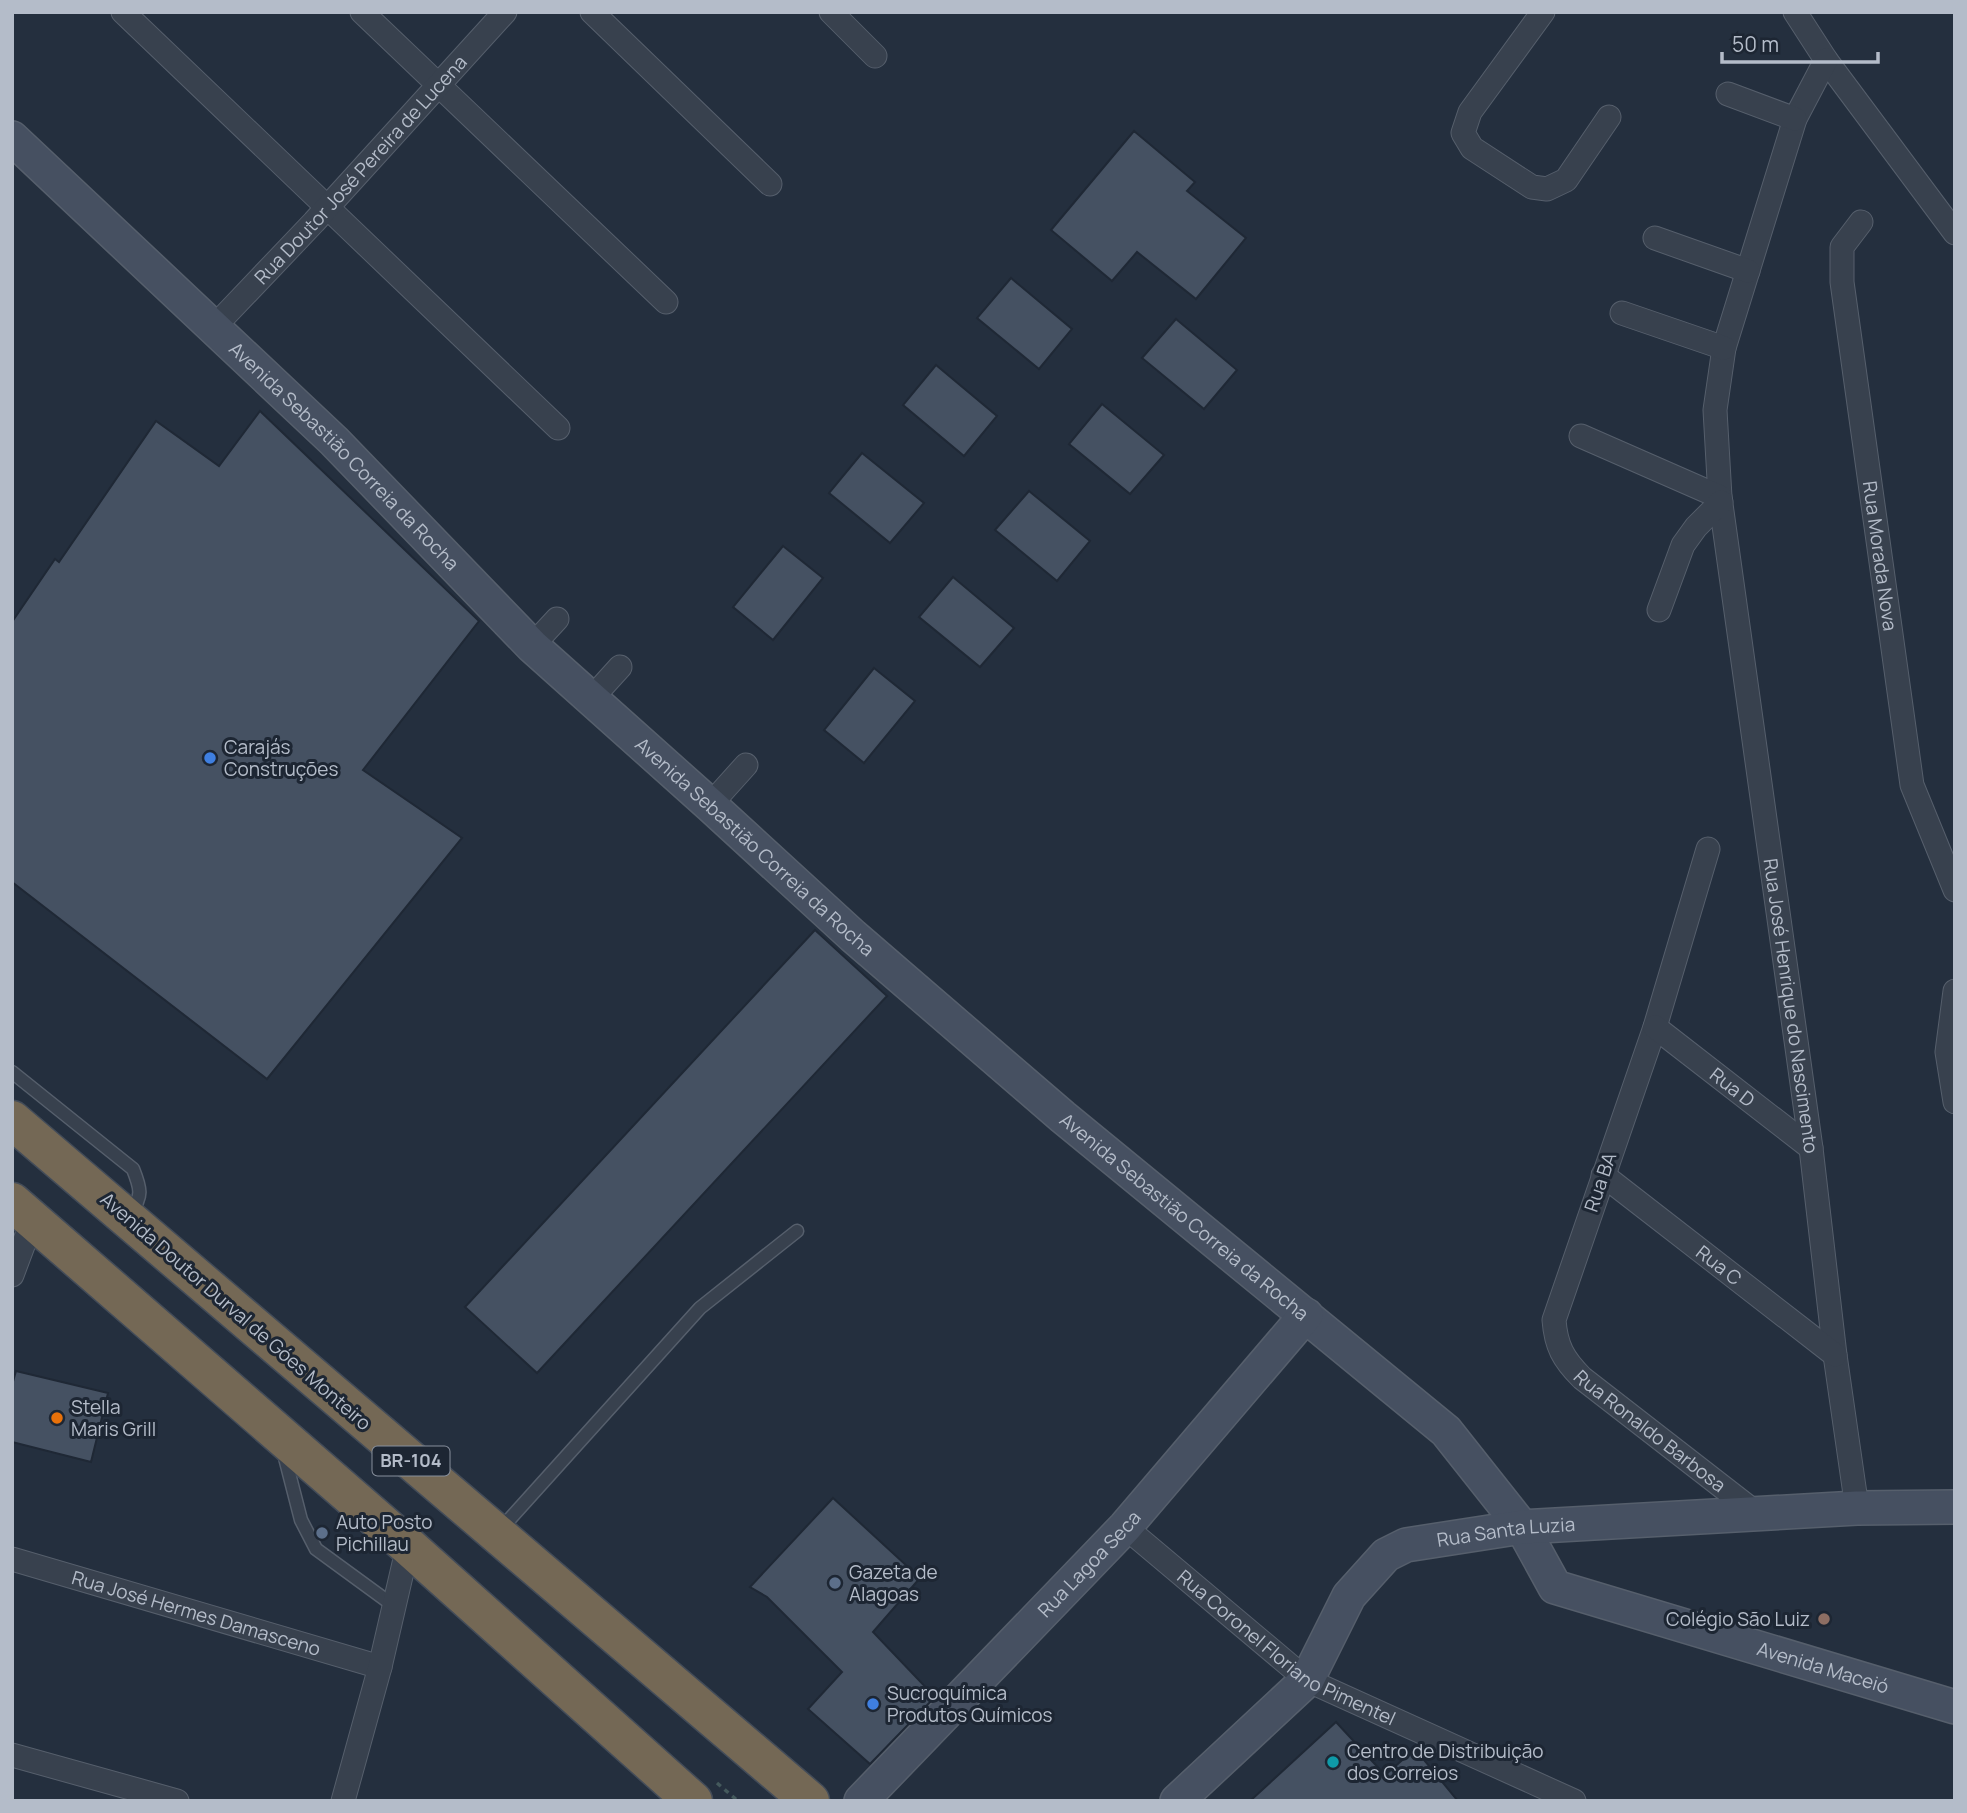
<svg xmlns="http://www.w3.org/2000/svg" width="1967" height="1813" font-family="Manrope,sans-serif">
	<rect width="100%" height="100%" fill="#242f3e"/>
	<!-- building -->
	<path fill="#455162" stroke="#1f2835" stroke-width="2" d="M1134,131L1195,182L1187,191L1246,238L1196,299L1137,252L1112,281L1051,230Z
		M1011,278L1072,329L1039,369L977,318Z
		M1176,319L1237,370L1204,409L1142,358Z
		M936,365L997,416L964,456L903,405Z
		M1102,404L1164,455L1130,494L1069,444Z
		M260,411L479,621L363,770L462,838L267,1079L12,882V622L55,559L59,562L156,421L219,466Z
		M862,453L924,503L890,543L829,493Z
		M1029,491L1090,541L1057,581L995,530Z
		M783,546L823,578L773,640L733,607Z
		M953,577L1014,628L980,667L919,617Z
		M874,668L915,701L864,763L824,730Z
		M815,930L887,996L537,1373L465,1307Z
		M16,1371L108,1393L91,1462L12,1442V1385Z
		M833,1498L920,1578L873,1632L935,1697L870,1764L808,1709L842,1672L767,1597L750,1587Z
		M1336,1722L1385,1775L1415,1749L1458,1801H1250Z"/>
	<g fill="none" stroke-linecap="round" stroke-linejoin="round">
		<defs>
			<path id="lane" d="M12,1072L133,1169C141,1189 143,1196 130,1214
				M283,1450L301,1520L316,1549L394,1606
				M499,1531L700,1308L797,1231"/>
			<g id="street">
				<path d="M123,12L558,428"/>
				<path d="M362,12L666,302"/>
				<path d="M592,12L770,184"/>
				<path d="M831,12L875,56"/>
				<path d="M1543,12L1470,112L1463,133L1472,148L1532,187L1547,189L1566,180L1609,117"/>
				<path d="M1795,12L1826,60L1955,233"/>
				<path id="s1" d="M1826,60L1795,119L1724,348L1715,410L1720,497L1811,1148L1835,1355L1857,1508"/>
				<path d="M1728,94L1795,119"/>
				<path id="s2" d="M1861,222L1842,247V282L1912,785L1955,890"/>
				<path d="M1655,238L1748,271"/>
				<path d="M1622,313L1724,348"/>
				<path id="s3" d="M214,327L314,222L505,12"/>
				<path d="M1581,436L1720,497"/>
				<path d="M1659,610L1683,545L1696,527L1721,502"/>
				<path d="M532,646L557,619"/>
				<path d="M591,699L620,667"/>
				<path d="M710,805L746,765"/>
				<path id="s4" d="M1708,849L1655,1027L1554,1320C1556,1346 1563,1359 1582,1378L1756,1513"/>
				<path d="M1955,991L1947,1052L1955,1102"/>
				<path id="s5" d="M1655,1027L1811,1148"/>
				<path id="s6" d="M1603,1175L1835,1355"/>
				<path d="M12,1275L33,1219"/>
				<path id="s7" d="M1125,1527L1307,1680L1574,1801"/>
				<path id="s8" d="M12,1559L380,1667"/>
				<path d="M12,1755L177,1801"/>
				<path d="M343,1801L380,1667L408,1546"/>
			</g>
			<g id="secondary">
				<path id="s9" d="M12,138L334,441L532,646L710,805L853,936L1063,1117L1446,1431L1522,1527L1555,1587L1955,1707"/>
				<path id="s10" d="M861,1801L1125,1527L1306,1315"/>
				<path id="s11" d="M1177,1801L1307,1680L1349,1596L1386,1555L1406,1545L1522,1527L1857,1508L1955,1507"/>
			</g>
			<path id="highway" d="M12,1120L810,1801
				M12,1202L408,1546L693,1801"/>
		</defs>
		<!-- lane casing -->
		<use href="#lane" stroke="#565f6c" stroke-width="15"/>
		<!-- street casing -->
		<use href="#street" stroke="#565f6c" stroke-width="25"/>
		<!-- secondary casing -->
		<use href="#secondary" stroke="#565f6c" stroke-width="36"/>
		<!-- highway casing -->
		<use href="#highway" stroke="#434c59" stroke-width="41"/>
		<!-- path -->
		<path stroke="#44595c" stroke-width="3.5" stroke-dasharray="5 5" stroke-linecap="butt" d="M717,1783L738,1801"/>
		<!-- lane -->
		<use href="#lane" stroke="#38414e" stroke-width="12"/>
		<!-- street -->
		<use href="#street" stroke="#38414e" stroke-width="23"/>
		<!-- secondary -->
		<use href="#secondary" stroke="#465061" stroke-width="33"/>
		<!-- highway -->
		<use href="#highway" stroke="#746855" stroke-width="38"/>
	</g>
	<!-- markers -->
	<g fill="#3f7fe0" stroke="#1d2633" stroke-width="2.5">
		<circle cx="210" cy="758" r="7"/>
		<circle cx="873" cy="1704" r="7"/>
	</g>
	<circle fill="#e8710a" stroke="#1d2633" stroke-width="2.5" cx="57" cy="1418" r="7"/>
	<g fill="#5c6f8a" stroke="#1d2633" stroke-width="2.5">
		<circle cx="322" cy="1533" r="7"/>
		<circle cx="835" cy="1583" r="7"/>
	</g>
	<circle fill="#8d6e63" stroke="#1d2633" stroke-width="2.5" cx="1824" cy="1619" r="7"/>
	<circle fill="#0f9aa8" stroke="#1d2633" stroke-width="2.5" cx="1333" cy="1762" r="7"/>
	<g text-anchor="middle" stroke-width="6" stroke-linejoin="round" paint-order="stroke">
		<!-- shield labels -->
		<rect fill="#1d2633" stroke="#878f9c" stroke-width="2" x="372.5" y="1446.5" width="77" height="29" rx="5"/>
		<g font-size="18" font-weight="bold" fill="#b4bcc9">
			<text x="411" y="1467">BR-104</text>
		</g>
		<!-- street labels -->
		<g font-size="19" fill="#b4bcc9" stroke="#1d2633">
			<text dy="7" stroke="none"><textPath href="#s3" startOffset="215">Rua Doutor José Pereira de Lucena</textPath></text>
			<text dy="7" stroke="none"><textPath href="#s9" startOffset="460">Avenida Sebastião Correia da Rocha</textPath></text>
			<text dy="7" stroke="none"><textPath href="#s2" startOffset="343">Rua Morada Nova</textPath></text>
			<text dy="7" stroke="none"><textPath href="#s9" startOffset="1027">Avenida Sebastião Correia da Rocha</textPath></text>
			<text dy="7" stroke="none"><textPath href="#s1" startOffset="970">Rua José Henrique do Nascimento</textPath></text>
			<text dy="7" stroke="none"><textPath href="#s5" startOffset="98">Rua D</textPath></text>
			<text transform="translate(1600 1182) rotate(-71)" y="7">Rua BA</text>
			<text dy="7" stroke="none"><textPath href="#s9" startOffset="1594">Avenida Sebastião Correia da Rocha</textPath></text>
			<text dy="7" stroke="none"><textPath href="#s6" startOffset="147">Rua C</textPath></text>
			<text transform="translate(236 1311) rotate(41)" y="7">Avenida Doutor Durval de Góes Monteiro</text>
			<text dy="7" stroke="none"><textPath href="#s4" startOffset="648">Rua Ronaldo Barbosa</textPath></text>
			<text dy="7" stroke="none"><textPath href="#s11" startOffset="450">Rua Santa Luzia</textPath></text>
			<text dy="7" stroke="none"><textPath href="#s10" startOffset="329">Rua Lagoa Seca</textPath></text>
			<text dy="7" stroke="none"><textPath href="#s8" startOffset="192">Rua José Hermes Damasceno</textPath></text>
			<text dy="7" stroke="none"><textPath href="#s7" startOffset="203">Rua Coronel Floriano Pimentel</textPath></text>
			<text dy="7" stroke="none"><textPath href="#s9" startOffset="2403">Avenida Maceió</textPath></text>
		</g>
		<!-- poi labels -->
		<g font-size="19" fill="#b4bcc9" stroke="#1d2633" text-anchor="start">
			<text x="224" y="754">Carajás<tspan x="224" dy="22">Construções</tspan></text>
			<text x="71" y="1414">Stella<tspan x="71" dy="22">Maris Grill</tspan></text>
			<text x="336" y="1529">Auto Posto<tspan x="336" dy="22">Pichillau</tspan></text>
			<text x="849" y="1579">Gazeta de<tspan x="849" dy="22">Alagoas</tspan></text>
			<text x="1810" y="1626" text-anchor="end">Colégio São Luiz</text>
			<text x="887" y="1700">Sucroquímica<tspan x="887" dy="22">Produtos Químicos</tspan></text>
			<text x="1347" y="1758">Centro de Distribuição<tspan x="1347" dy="22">dos Correios</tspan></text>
		</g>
	</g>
	<!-- border -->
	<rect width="1967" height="1813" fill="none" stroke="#b4bcc9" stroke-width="28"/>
	<!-- scale -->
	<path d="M1722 52v10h156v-10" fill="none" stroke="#b4bcc9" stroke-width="3.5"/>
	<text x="1732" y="52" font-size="21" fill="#b4bcc9" stroke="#1d2633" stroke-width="5" paint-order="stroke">50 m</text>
</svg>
